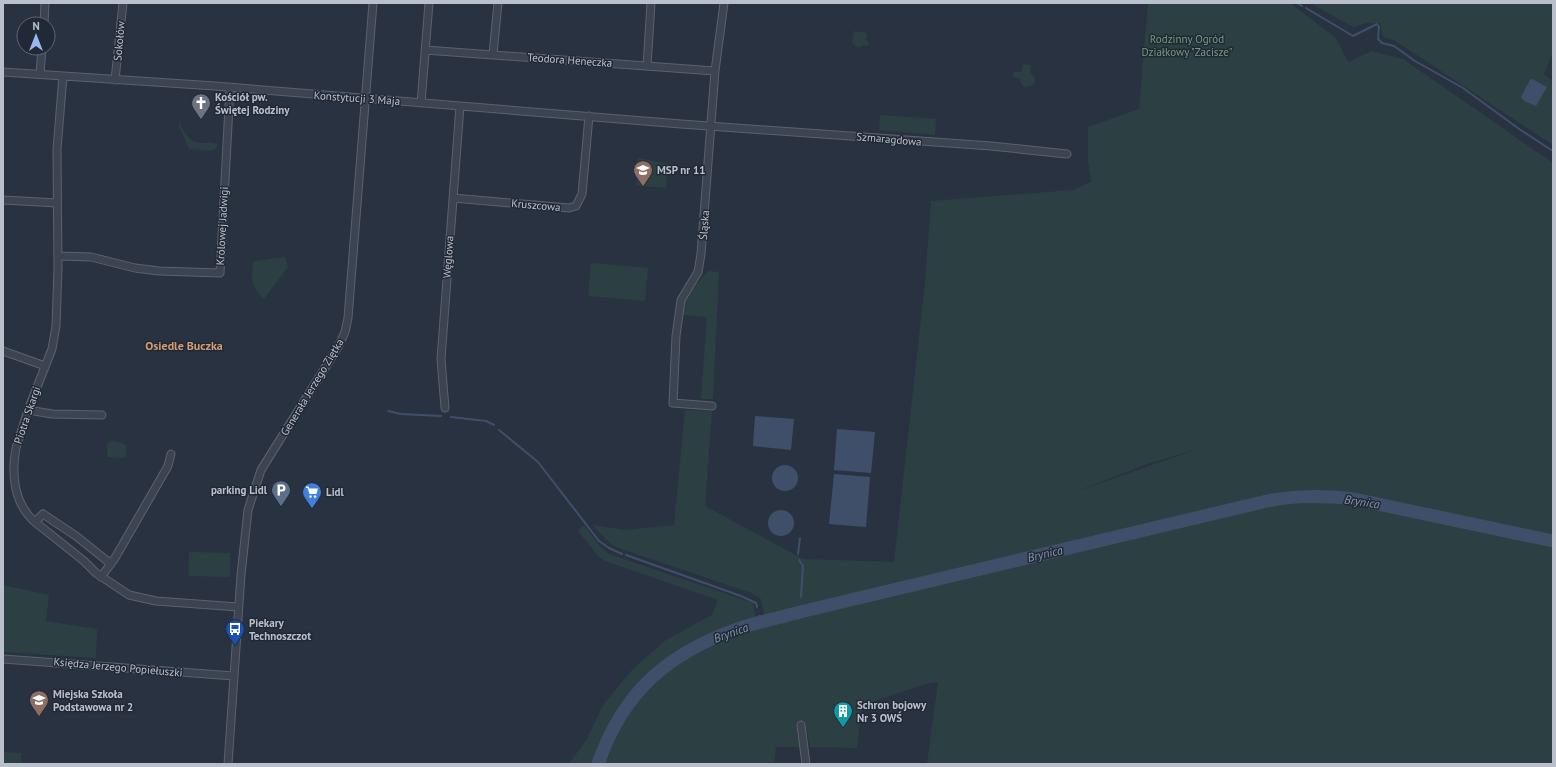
<svg xmlns="http://www.w3.org/2000/svg" width="1556" height="767" font-family="'PT Sans',sans-serif">
	<rect width="100%" height="100%" fill="#293241"/>
	<!-- green -->
	<path fill="#2c4043" fill-rule="evenodd" d="M1148,3H1290L1336,38L1348,62L1371,51L1403,59L1553,163V536L1334,491L1286,493L764,615L761,599L751,593L613,546L592,525L625,530L674,525L685,410L712,411L705,506L803,559L894,562L925,283L931,201L1073,190L1091,182L1088,160V127L1139,109ZM1200,448L1081,490H1080L1144,465Z
		M1310,3H1553V52L1544,74L1553,82V145L1394,40L1383,37L1380,23H1367L1353,27Z
		M854,31L867,33L866,40L869,42L868,46L863,45L859,48L852,43Z
		M1023,64L1031,65L1030,72L1035,78L1034,84L1031,86L1024,87L1021,83L1020,79L1013,77V72H1021Z
		M880,115L936,119L935,135L879,130Z
		M180,122C183,132 190,143 202,143C209,143 210,142 218,144L216,148L211,151L189,149L179,126Z
		M638,158L668,164L666,188L636,185Z
		M285,257L288,267L264,299C250,286 251,278 253,261Z
		M591,263L648,268L645,301L588,296Z
		M708,271L719,272L713,399H701L707,317L683,315L686,297Z
		M112,441L119,442L127,446L126,457L120,458L107,457V443Z
		M1314,500C1394,511 1473,532 1553,543V764H927L938,682L929,683L862,705L857,748L810,747L805,721L796,722L799,747H776L774,764H602L620,729L641,696L676,664L737,634L810,615L1279,503Z
		M584,525L600,546L609,554L753,603L756,618L699,641L680,652L645,680L616,716L595,764H569L587,739L603,705L632,670L666,640L712,615L718,600L605,561L599,557L578,531Z
		M189,552L230,553V577L188,576Z
		M3,585L49,595L46,621L97,629L96,658L3,652Z
		M3,752L21,753V764H3Z"/>
	<!-- water -->
	<path fill="#404f69" d="M1532,79L1547,87L1536,106L1524,101L1521,97L1530,80Z
		M755,416L794,419L791,450L753,446Z
		M837,429L875,432L871,473L834,470Z
		M772 478a13 13 0 1 1 26 0a13 13 0 1 1-26 0Z
		M834,474L870,477L866,527L829,524Z
		M768 523a13 13 0 1 1 26 0a13 13 0 1 1-26 0Z"/>
	<g fill="none" stroke-linecap="round" stroke-linejoin="round">
		<!-- stream -->
		<path stroke="#404f69" stroke-width="2" d="M1297,3L1302,6
			M1306,8L1353,36L1377,24L1379,27L1378,39L1382,43L1394,46L1415,61L1463,88L1522,131L1553,151
			M388,411L401,414L441,416
			M451,417L486,421L494,425
			M499,430L538,462L599,541L609,548L622,554
			M798,554L800,538
			M626,555L741,596L756,603L757,607
			M799,560L803,566L801,597
			M803,607V611
			M759,616L761,622"/>
		<!-- river -->
		<path stroke="#404f69" stroke-width="13" d="M598,764C623,692 667,654 737,629C758,622 779,618 800,612L1267,501C1297,495 1324,496 1354,499L1553,541"/>
		<defs>
			<path id="minor" d="M44,24L45,3
				M425,50L715,71
				M493,54L498,3
				M647,66L651,3
				M3,72L215,86L681,124L991,146L1067,154
				M40,74L42,48
				M63,76L57,149L58,268L56,326L52,349L28,410L16,448C11,474 14,504 35,522L84,561L96,573L129,595L156,601L238,607
				M115,80L123,3
				M421,103L429,3
				M453,198L569,208L576,206L582,194L589,116
				M3,200L57,203
				M58,256L91,257L135,268L159,271L220,273L230,88
				M3,351L45,366
				M712,406L673,403L676,336L681,300L698,272L701,254L715,71L724,3
				M445,408L441,359L460,106
				M28,410L52,414L102,415
				M35,522L43,514L76,536L111,564
				M101,577L115,558L168,466L171,454
				M3,659L234,676
				M801,725L806,764
				M228,764L241,575L248,510L261,470L338,347L345,332L348,318L373,3"/>
		</defs>
		<!-- minor casing -->
		<use href="#minor" stroke="#5b626e" stroke-width="9"/>
		<!-- minor -->
		<use href="#minor" stroke="#3d4451" stroke-width="7"/>
	</g>
	<!-- icons -->
	<defs>
		<symbol id="church-pin" viewBox="-11 -11 22 30"><path d="M0 17L-7.5 6A9.5 9.5 0 1 1 7.5 6Z" fill="#6b7280" stroke="#222936"/><path d="M-1.2-6h2.4v3.5h3.3v2.4h-3.3V6h-2.4V-.1h-3.3v-2.4h3.3Z" fill="#fff"/></symbol>
		<symbol id="school-pin" viewBox="-11 -11 22 30"><path d="M0 17L-7.5 6A9.5 9.5 0 1 1 7.5 6Z" fill="#8d6e63" stroke="#222936"/><path d="M0-5L7-2L0 1L-7-2ZM-4 1L0 2.5L4 1V4Q0 6-4 4Z" fill="#fff"/></symbol>
		<symbol id="parking-pin" viewBox="-11 -11 22 30"><path d="M0 17L-7.5 6A9.5 9.5 0 1 1 7.5 6Z" fill="#5c6f8a" stroke="#222936"/><path d="M-3.5-5.5H1a3.5 3.5 0 0 1 0 7H-1V5.5H-3.5ZM-1-3.4V-.6H.8a1.4 1.4 0 0 0 0-2.8Z" fill="#fff"/></symbol>
		<symbol id="supermarket-pin" viewBox="-11 -11 22 30"><path d="M0 17L-7.5 6A9.5 9.5 0 1 1 7.5 6Z" fill="#3f7fe0" stroke="#222936"/><path d="M-6-5.5h2.5l.6 2H6L4.5 2H-2.5L-4.4-4H-6ZM-1.5 3.2a1.3 1.3 0 1 0 .1 0ZM3 3.2a1.3 1.3 0 1 0 .1 0Z" fill="#fff"/></symbol>
		<symbol id="bus-pin" viewBox="-11 -11 22 30"><path d="M0 17L-7.5 6A9.5 9.5 0 1 1 7.5 6Z" fill="#1a4fb4" stroke="#222936"/><path d="M-5-6H5V4H4V6H2V4H-2V6H-4V4H-5ZM-3.5-4V0h7V-4ZM-3.5 1.2v1.5H-2V1.2ZM2 1.2v1.5H3.5V1.2Z" fill="#fff"/></symbol>
		<symbol id="building-pin" viewBox="-11 -11 22 30"><path d="M0 17L-7.5 6A9.5 9.5 0 1 1 7.5 6Z" fill="#0f9aa8" stroke="#222936"/><path d="M-4-6H4V6H1V3H-1V6H-4ZM-2.5-4.3h1.7v1.8h-1.7ZM.8-4.3h1.7v1.8H.8ZM-2.5-1h1.7V.8h-1.7ZM.8-1h1.7V.8H.8Z" fill="#fff"/></symbol>
	</defs>
	<g fill-rule="evenodd">
		<use href="#church-pin" x="190" y="92" width="22" height="30"/>
		<use href="#school-pin" x="632" y="159" width="22" height="30"/>
		<use href="#parking-pin" x="270" y="479" width="22" height="30"/>
		<use href="#supermarket-pin" x="301" y="481" width="22" height="30"/>
		<use href="#bus-pin" x="224" y="618" width="22" height="30"/>
		<use href="#school-pin" x="28" y="689" width="22" height="30"/>
		<use href="#building-pin" x="832" y="700" width="22" height="30"/>
	</g>
	<g text-anchor="middle" stroke-width="3" stroke-linejoin="round" paint-order="stroke">
		<!-- park labels -->
		<g font-size="11" fill="#739a7e" stroke="#222936">
			<text x="1187" y="43">Rodzinny Ogród<tspan x="1187" dy="13">Działkowy "Zacisze"</tspan></text>
		</g>
		<!-- street labels -->
		<g font-size="11" fill="#bac0cb" stroke="#222936">
			<text transform="translate(119 41) rotate(-85)" y="4">Sokołów</text>
			<text transform="translate(570 60) rotate(4)" y="4">Teodora Heneczka</text>
			<text transform="translate(357 98) rotate(4)" y="4">Konstytucji 3 Maja</text>
			<text transform="translate(889 139) rotate(5)" y="4">Szmaragdowa</text>
			<text transform="translate(536 205) rotate(5)" y="4">Kruszcowa</text>
			<text transform="translate(704 225) rotate(-85)" y="4">Śląska</text>
			<text transform="translate(222 226) rotate(-87)" y="4">Królowej Jadwigi</text>
			<text transform="translate(448 257) rotate(-86)" y="4">Węglowa</text>
			<text transform="translate(312 387) rotate(-59)" y="4">Generała Jerzego Ziętka</text>
			<text transform="translate(27 415) rotate(-71)" y="4">Piotra Skargi</text>
			<text transform="translate(118 667) rotate(5)" y="4">Księdza Jerzego Popiełuszki</text>
		</g>
		<!-- poi labels -->
		<g font-size="11" font-weight="bold" fill="#bac0cb" stroke="#222936" text-anchor="start">
			<text x="215" y="101">Kościół pw.<tspan x="215" dy="13">Świętej Rodziny</tspan></text>
			<text x="657" y="174">MSP nr 11</text>
			<text x="267" y="494" text-anchor="end">parking Lidl</text>
			<text x="326" y="496">Lidl</text>
			<text x="249" y="627">Piekary<tspan x="249" dy="13">Technoszczot</tspan></text>
			<text x="53" y="698">Miejska Szkoła<tspan x="53" dy="13">Podstawowa nr 2</tspan></text>
			<text x="857" y="709">Schron bojowy<tspan x="857" dy="13">Nr 3 OWŚ</tspan></text>
		</g>
		<!-- neighbourhood labels -->
		<g font-size="12" font-weight="bold" fill="#cf9e71" stroke="#222936">
			<text x="184" y="350">Osiedle Buczka</text>
		</g>
		<!-- water labels -->
		<g font-size="12" font-style="italic" fill="#8495b0" stroke="#222936">
			<text transform="translate(1362 502) rotate(9)" y="4">Brynica</text>
			<text transform="translate(1045 554) rotate(-13)" y="4">Brynica</text>
			<text transform="translate(731 633) rotate(-20)" y="4">Brynica</text>
		</g>
	</g>
	<!-- border -->
	<rect width="1556" height="767" fill="none" stroke="#bac0cb" stroke-width="8"/>
	<!-- north arrow -->
	<g transform="translate(36 36)"><circle r="19" fill="#222936" stroke="#5f6572"/>
	<path d="M0-3L7 15L0 10L-7 15Z" fill="#99b7f1"/>
	<text y="-6" font-size="11" font-weight="bold" text-anchor="middle" fill="#bac0cb">N</text>
	</g>
</svg>
